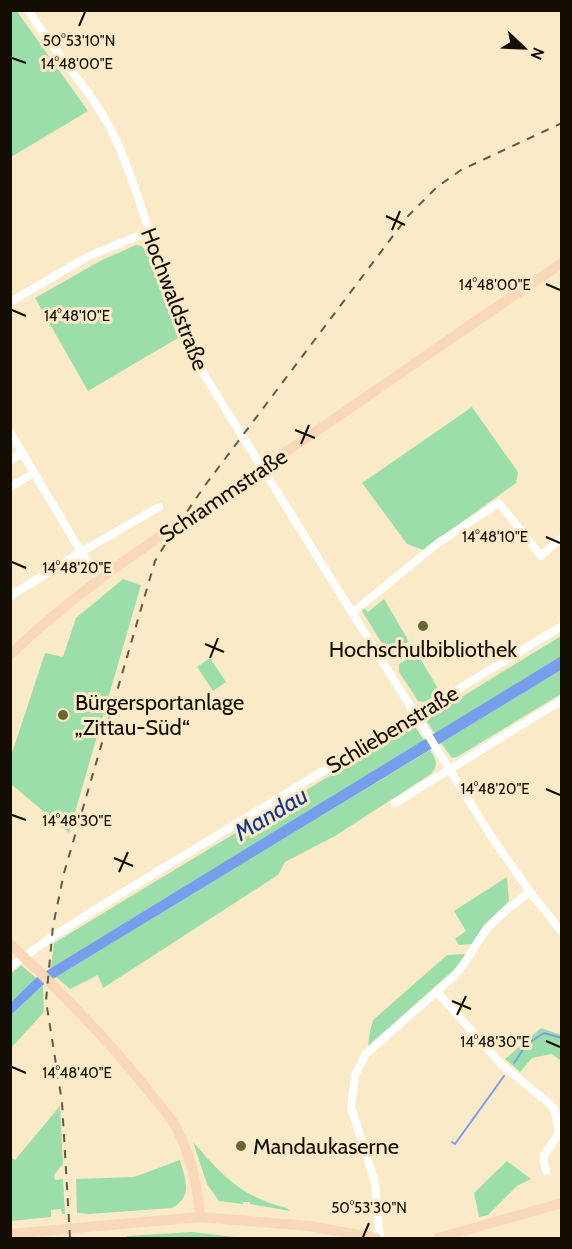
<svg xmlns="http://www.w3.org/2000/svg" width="572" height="1249" font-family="Cabin,sans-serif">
	<rect width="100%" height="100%" fill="#fbeac8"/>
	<!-- green -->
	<path fill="#9cdeaa" d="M16,10L88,111L11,157L10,11Z
		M136,245L141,246L147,251L178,338L88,391L35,298L102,260Z
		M472,407L518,472L516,483L423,550L407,544L362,483Z
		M123,579L141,585L69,833L11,784V756L45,653L63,657L76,618Z
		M384,599L407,638L408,642L393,651L386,650L362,611L364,608L368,612Z
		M561,636V656L435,734L427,722L429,717Z
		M417,653L440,692L425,702L418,701L399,672V664Z
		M210,658L226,682L213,691L197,667Z
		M561,670V694L457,757L452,758L441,743Z
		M410,727L416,728L424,740L51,968L54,943Z
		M430,750C436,759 439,765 431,774L335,836L285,862L278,875L103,988L98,975L70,989L56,977Z
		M507,877L509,901L484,925L472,944L459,945L455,939L466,931L454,911Z
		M466,954L456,968L368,1046L370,1031L373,1020L447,955Z
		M21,965L36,978L11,1002V974Z
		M43,985L44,1012L11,1048V1015Z
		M541,1028L561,1035V1061L552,1054L532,1058L520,1072L505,1059Z
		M60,1106L63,1164L54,1175L55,1180L63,1179L65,1214H62L61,1209L51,1210V1217L11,1221V1158L15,1160Z
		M193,1142C224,1177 240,1196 287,1208L290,1211L250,1204V1202H243V1204L219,1201L207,1184Z
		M180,1160C185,1179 194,1196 172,1208L89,1214L77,1213L76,1179L134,1177Z
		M507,1161L531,1179L517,1186L488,1215L479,1217L474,1193Z
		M192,1232L243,1238H126L127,1236Z"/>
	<!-- water -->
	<path fill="#779eed" d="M561,656V670L43,985L11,1015V1002L36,978L51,968Z"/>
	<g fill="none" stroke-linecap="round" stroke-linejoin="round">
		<!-- stream -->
		<path stroke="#779eed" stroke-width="2" d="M514,1063L527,1044L544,1033L562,1038
			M452,1142L455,1144L504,1076"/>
		<!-- minor -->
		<path stroke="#fff" stroke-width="8" d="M28,10C56,56 95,93 117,142C151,219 164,303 205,376L489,833L530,892L562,932
			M10,302L89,256L148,232
			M10,432L81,552L99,580
			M10,460L23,453
			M10,487L34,473
			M10,596L81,552L159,507
			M352,613L438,543L499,503L541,556L562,537
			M395,803L562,700
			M10,967L52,937L114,898L562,626
			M437,992L502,1065L550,1104L555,1110L559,1133L543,1157L546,1171
			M380,1238L375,1183L351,1107L355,1075L366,1054L453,977C467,963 474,946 486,930C499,915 514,904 530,892"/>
		<!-- secondary -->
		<path stroke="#f9d7b9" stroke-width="10" d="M10,655C82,585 168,531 250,476C355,406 457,333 562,263
			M10,944C59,990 105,1036 146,1088C156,1101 169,1114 177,1129C191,1157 198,1186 200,1217
			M10,1234L200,1217L309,1226L376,1238
			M438,1238L562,1203"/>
		<!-- rail -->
		<path stroke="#635947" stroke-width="2" stroke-dasharray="8 8" stroke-linecap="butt" d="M70,1238L62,1102L46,1001L53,926L64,873L155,561L171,535L206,484L408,216L437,187L461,170L562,123"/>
	</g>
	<!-- ticks -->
	<path fill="none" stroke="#130d03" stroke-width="2" d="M79,26L85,12M12,58L26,63M386,216L405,225M392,230L400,211M546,284L560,290M12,310L26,316M295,430L315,438M301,444L309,425M546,537L560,543M12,562L26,568M205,644L224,652M210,658L218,638M546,789L560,795M12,815L26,820M114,858L133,866M119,872L128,852M452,1001L471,1009M457,1015L466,996M546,1041L560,1047M12,1067L26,1073M363,1237L369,1223"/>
	<!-- markers -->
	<g fill="#696632" stroke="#fbeac8" stroke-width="2">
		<circle cx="423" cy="626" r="6"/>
		<circle cx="63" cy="715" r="6"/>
		<circle cx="241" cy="1146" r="6"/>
	</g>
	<g text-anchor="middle" stroke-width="6" stroke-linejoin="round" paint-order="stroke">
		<!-- street labels -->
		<g font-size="22" fill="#130d03" stroke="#fbeac8">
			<text transform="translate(175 299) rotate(69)" y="8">Hochwaldstraße</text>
			<text transform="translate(223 495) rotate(-34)" y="8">Schrammstraße</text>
			<text transform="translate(392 729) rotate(-31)" y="8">Schliebenstraße</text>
		</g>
		<!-- poi labels -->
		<g font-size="22" fill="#130d03" stroke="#fbeac8" text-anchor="start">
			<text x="423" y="657" text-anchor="middle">Hochschulbibliothek</text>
			<text x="75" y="710">Bürgersportanlage<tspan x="75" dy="25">„Zittau-Süd“</tspan></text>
			<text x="253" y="1154">Mandaukaserne</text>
		</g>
		<!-- water labels -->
		<g font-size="24" font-style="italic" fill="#113690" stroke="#fbeac8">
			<text transform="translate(271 814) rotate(-31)" y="8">Mandau</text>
		</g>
	</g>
	<g font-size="15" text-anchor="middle" fill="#130d03" stroke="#fbeac8" stroke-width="6" stroke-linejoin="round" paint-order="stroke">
		<text x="79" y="46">50°53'10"N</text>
		<text x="77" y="69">14°48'00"E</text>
		<text x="495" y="290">14°48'00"E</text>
		<text x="77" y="321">14°48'10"E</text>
		<text x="495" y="542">14°48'10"E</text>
		<text x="77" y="573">14°48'20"E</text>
		<text x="495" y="794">14°48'20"E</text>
		<text x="77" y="826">14°48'30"E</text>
		<text x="495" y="1047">14°48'30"E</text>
		<text x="77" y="1078">14°48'40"E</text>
		<text x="369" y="1213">50°53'30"N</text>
	</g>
	<!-- border -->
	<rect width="572" height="1249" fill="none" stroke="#130d03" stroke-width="24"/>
	<!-- north arrow -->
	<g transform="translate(524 48) rotate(113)" stroke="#fbeac8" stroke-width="4.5" paint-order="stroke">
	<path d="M0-4.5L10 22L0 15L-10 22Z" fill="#130d03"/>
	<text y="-9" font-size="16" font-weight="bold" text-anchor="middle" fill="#130d03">N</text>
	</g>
</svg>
